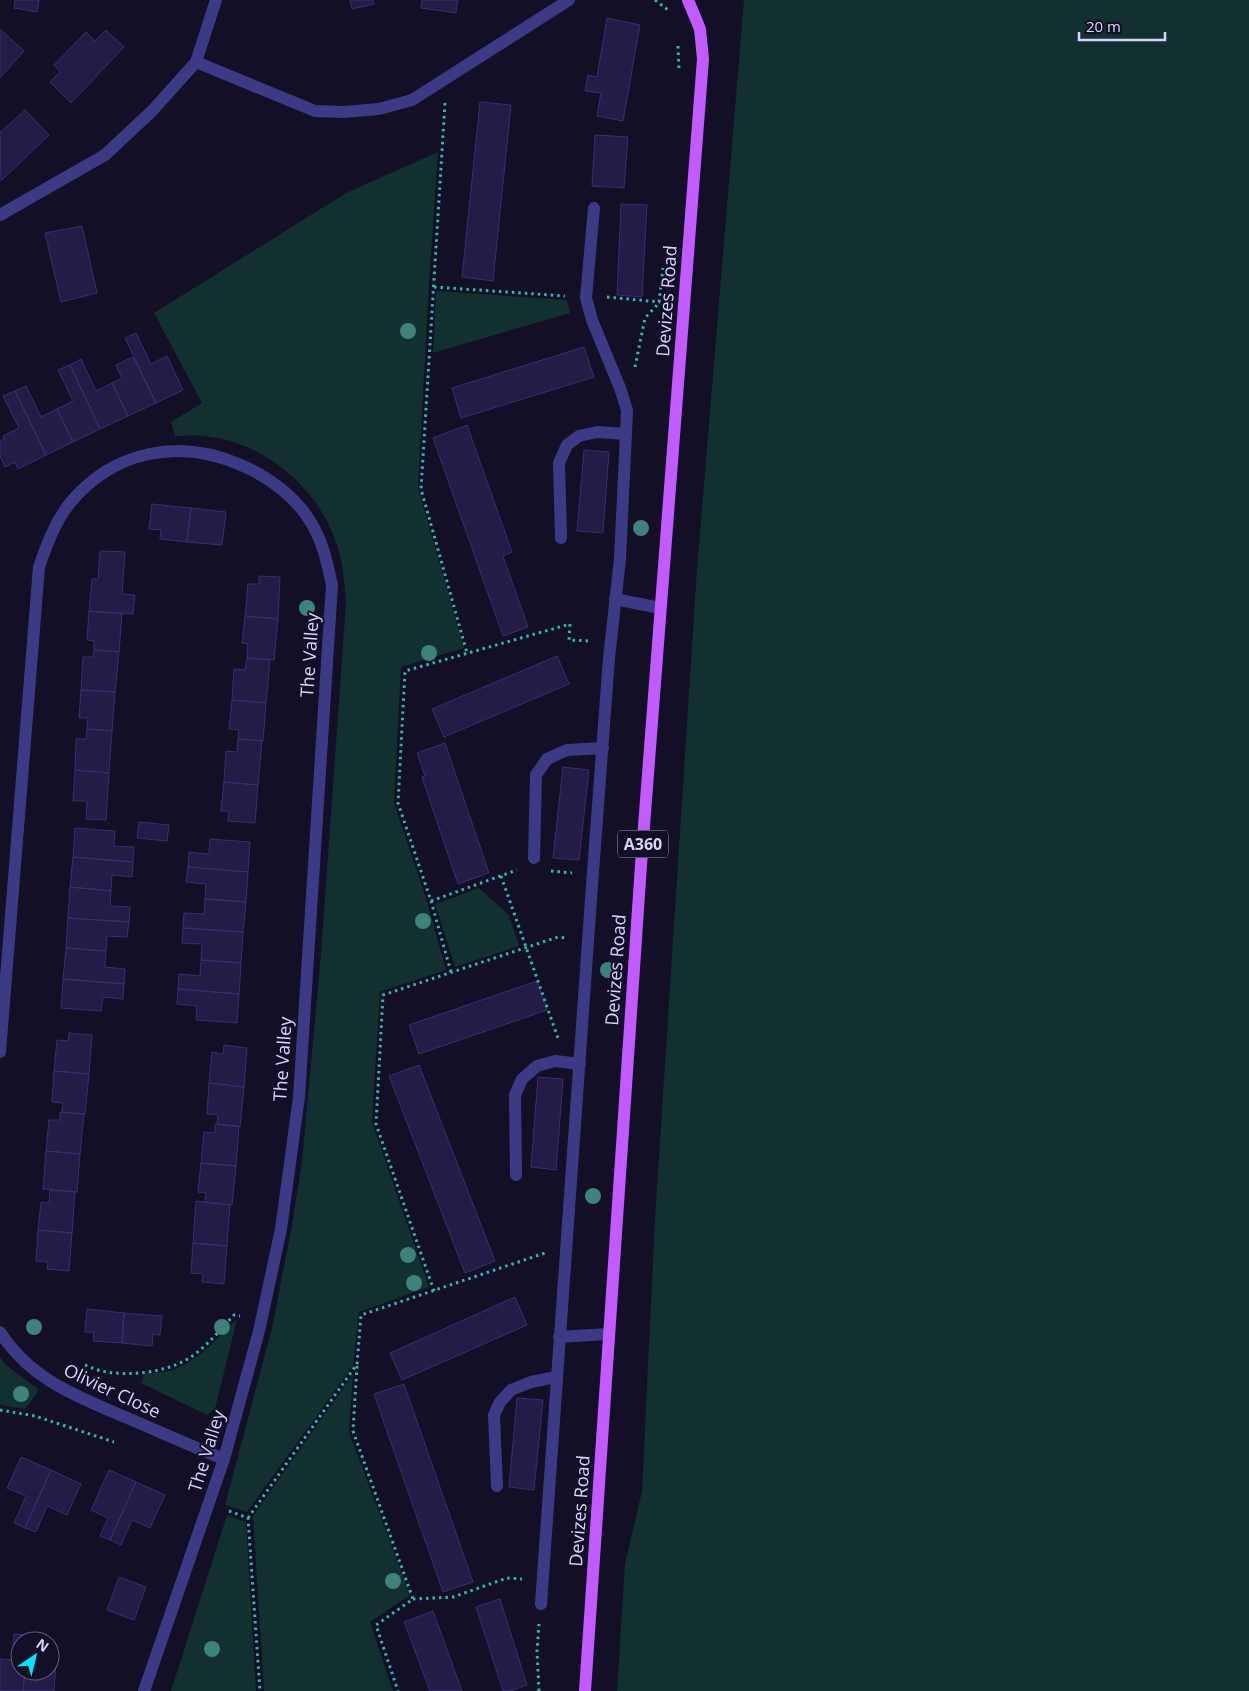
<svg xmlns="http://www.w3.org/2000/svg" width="1249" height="1691" font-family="'Open Sans',sans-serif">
	<rect width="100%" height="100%" fill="#130f26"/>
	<!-- green -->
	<path fill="#12302f" d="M744,0H1249V1691H617L625,1564L642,1491L655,1219L697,569Z
		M438,152L429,284L418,488L464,648L401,667L394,803L426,898L446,970L380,992L372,1122L429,1287L359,1312L353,1366L247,1512L225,1505L272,1328L292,1225L302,1161L321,954L346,602C344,581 343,561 336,542C316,486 265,443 205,436C195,435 185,436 175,436L171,422L202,403L154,313L346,193Z
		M436,291L567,300L570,313L433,353Z
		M479,888L509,915L519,946L455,967L435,904Z
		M237,1319L215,1409L207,1415L141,1383L145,1373C151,1373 158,1373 165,1372C194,1366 216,1339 237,1319Z
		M0,1357L6,1365L39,1390L25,1409L0,1405Z
		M353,1374L349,1432L410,1595L370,1622L393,1691H264L253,1516Z
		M227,1515L246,1522L256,1691H171Z"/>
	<!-- building -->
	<path fill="#241b47" stroke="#3b2d73" d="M15,0H39L37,12L14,8Z
		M350,0H373L374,4L352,9Z
		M422,0H458L456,13L421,8Z
		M607,18L640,25L623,121L597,116L601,93L585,91L588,75L597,77Z
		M0,29L24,51L0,78Z
		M106,30L124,47L71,103L50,82L60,72L54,65L86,32L95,41Z
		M480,102L511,105L493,281L462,277Z
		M25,110L49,135L1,181L0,131L1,132Z
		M595,135L628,137L624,188L592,186Z
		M621,204L647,205L642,297L617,295Z
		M82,226L97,293L61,302L45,233Z
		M136,333L151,364L167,356L183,390L156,403L125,338Z
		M584,347L594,377L461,418L452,388Z
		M133,357L156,403L128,416L112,383L122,378L116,365Z
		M81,359L96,391L112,383L128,416L100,429L70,365Z
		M70,365L100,429L73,442L57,409L73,401L58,370Z
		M26,386L41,417L57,409L73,442L46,455L15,391Z
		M15,391L46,455L18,469L15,462L5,467L0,456V441L4,439L3,436L19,428L3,396Z
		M467,425L512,552L503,556L528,627L503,636L433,438Z
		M584,450L609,452L603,533L577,531Z
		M152,504L191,508L187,542L160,539L161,530L149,529Z
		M191,508L226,512L222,545L187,542Z
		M100,551L125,552L122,594L135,595L133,614L89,611L92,579H98Z
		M259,576L280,577L278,619L245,616L248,584H259Z
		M89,611L122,614L119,652L94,650V641L87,640Z
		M245,616L278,619L274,660L247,658L248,644L242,643Z
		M94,650L119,652L115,692L81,690L83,657H93Z
		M557,656L569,684L444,737L432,709Z
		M247,658L270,660L266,703L232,700L234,669L245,670Z
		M81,690L115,692L112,731L87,729L88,718H79Z
		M232,700L266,703L263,741L238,739L239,730L229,729Z
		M87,729L112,731L109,773L75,770L76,739H86Z
		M238,739L262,741L258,785L224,782L226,751L237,752Z
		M445,743L489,873L458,884L422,777L425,776L417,753Z
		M563,767L589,770L579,860L553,858Z
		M75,770L109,773L106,820L86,819L87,801H73Z
		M224,782L258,785L255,823L228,821L229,811H221Z
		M139,822L169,825L167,841L137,838Z
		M75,828L115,831L114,846L134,847L133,862L73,857Z
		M210,839L250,842L248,872L188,867L189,852L209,854Z
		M73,857L133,862L132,877L112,875L111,891L70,887Z
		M188,867L248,872L246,902L205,899L206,884L186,882Z
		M70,887L111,891L110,906L130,907L129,922L68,918Z
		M205,899L246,902L243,932L183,928L184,913L204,914Z
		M68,918L129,922L127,937L107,936L106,951L66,948Z
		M183,928L243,932L241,963L201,960L202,944L182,943Z
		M66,948L106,951L105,967L125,969L124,984L63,979Z
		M201,960L241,963L239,994L178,989L179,974L200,976Z
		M63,979L124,984L123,999L103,997L101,1011L61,1008Z
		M537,981L547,1010L419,1054L409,1025Z
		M178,989L239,994L237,1023L196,1020L197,1006L177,1004Z
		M69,1033L92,1035L89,1074L54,1071L57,1040L68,1041Z
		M224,1045L247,1048L244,1087L209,1083L212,1052L223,1054Z
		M419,1065L495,1261L465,1273L389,1076Z
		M54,1071L89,1074L85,1114L62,1112L63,1103L52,1102Z
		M538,1077L563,1079L556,1170L531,1167Z
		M209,1083L244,1087L240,1127L217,1124L218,1115L207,1114Z
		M60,1112L84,1114L80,1154L46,1151L49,1120H60Z
		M215,1124L239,1126L236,1166L201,1163L204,1132L215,1133Z
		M46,1151L80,1154L77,1192L43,1189Z
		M201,1163L236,1166L232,1205L205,1202L206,1193L198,1192Z
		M50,1190L75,1192L72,1233L38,1230L41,1202L49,1203Z
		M196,1201L230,1205L227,1246L193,1243Z
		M38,1230L72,1233L69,1271L47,1269L48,1262L36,1261Z
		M193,1243L227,1246L224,1284L202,1282L203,1274L191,1273Z
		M515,1297L527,1325L402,1380L390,1353Z
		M87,1309L124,1313L122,1343L93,1341L94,1332H85Z
		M124,1313L162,1316L160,1335L153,1334L152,1346L122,1343Z
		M404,1384L473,1582L443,1592L374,1394Z
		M517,1398L543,1400L534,1490L509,1487Z
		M21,1457L51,1470L25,1528L14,1523L26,1496L7,1488Z
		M51,1470L81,1484L67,1515L47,1506L36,1532L25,1528Z
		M109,1470L136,1482L110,1540L100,1536L108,1518L91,1510Z
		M136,1482L165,1495L150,1528L132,1520L121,1545L110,1540Z
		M119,1577L146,1587L134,1620L107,1610Z
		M500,1599L527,1685L510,1691H503L476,1607Z
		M433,1611L462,1691H430L404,1622Z
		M14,1634L28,1635L27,1641H20V1671H25L23,1691H0V1659L12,1660Z
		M28,1635L42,1636V1641H27Z
		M50,1663H56L54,1691H23L25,1671H50Z"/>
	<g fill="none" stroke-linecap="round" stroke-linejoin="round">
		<!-- path -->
		<path stroke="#2fb8b0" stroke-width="3" stroke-dasharray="2.5 4" stroke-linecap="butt" d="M655,0L668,10
			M678,46L679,70
			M445,103L421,489L467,653
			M434,287L565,296
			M607,297L659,302L663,268
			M635,367L645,318L659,303
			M551,871L572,873
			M501,876L559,1041
			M431,901L517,870
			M451,972L431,901L398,803L405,671L570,624L569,640L590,641
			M434,1291L376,1124L383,995L558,937L567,938
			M85,1365C92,1368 99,1371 107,1372C132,1376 164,1372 186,1360C205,1349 219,1331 234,1315L240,1316
			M357,1366L353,1431L413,1599L376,1625L398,1691
			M0,1410L35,1416L114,1442
			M229,1511L248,1518L260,1691
			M248,1518L357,1364L361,1315L545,1253
			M413,1599L453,1597L507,1578L522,1579
			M539,1691L537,1651L539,1624"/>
		<!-- service -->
		<path stroke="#3d3a85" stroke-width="12" d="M561,538L559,463L567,445L579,436L597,432L626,434
			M615,599L660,608
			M534,858L536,775L547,759L567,750L603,748
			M516,1175L515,1095L522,1079L537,1066L555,1061L580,1064
			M559,1337L608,1334
			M497,1486L494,1415L500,1402L511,1390L531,1382L556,1377
			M541,1604L591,899L609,658L620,559L626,434L627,410L620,388L592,320L586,298L594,208"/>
		<!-- minor -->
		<path stroke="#3d3a85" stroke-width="12" d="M196,62L315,111L343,112L379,109L412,100L569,0
			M0,215L105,155L152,111L196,62L216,0
			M0,1052L39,567C47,544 55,522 70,503C114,450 180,438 241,465C267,476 295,496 310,521C323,541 327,563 332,585L299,1097L281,1229L259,1331L224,1459L144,1691
			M0,1332C30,1379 76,1396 125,1417C158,1431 191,1446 224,1459"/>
		<!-- primary -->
		<path stroke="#c25bff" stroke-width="12" d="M585,1691L641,865L703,59L700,29L688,0"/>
	</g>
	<!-- trees -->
	<g fill="#3d827b">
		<circle cx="408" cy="331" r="8"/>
		<circle cx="641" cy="528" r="8"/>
		<circle cx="307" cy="608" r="8"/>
		<circle cx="429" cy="653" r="8"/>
		<circle cx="423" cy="921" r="8"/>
		<circle cx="608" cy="970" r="8"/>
		<circle cx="593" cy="1196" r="8"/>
		<circle cx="408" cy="1255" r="8"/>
		<circle cx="414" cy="1283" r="8"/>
		<circle cx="34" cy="1327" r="8"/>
		<circle cx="222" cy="1327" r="8"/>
		<circle cx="21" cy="1394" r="8"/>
		<circle cx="393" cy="1581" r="8"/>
		<circle cx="212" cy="1649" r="8"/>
	</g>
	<g text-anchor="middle" stroke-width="4" stroke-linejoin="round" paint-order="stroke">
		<!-- shield labels -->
		<rect fill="#130f26" stroke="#9e99be" stroke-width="1" x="618" y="830.5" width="50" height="27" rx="4"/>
		<g font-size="16" font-weight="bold" fill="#d9d4ff">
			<text x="643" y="850">A360</text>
		</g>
		<!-- street labels -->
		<g font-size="18" fill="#d9d4ff" stroke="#130f26">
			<text transform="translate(667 301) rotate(-86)" y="6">Devizes Road</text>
			<text transform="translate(310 655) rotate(-86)" y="6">The Valley</text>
			<text transform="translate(616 970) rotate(-86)" y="6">Devizes Road</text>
			<text transform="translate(283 1059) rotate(-86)" y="6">The Valley</text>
			<text transform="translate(112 1391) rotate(25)" y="6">Olivier Close</text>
			<text transform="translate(207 1451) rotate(-73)" y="6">The Valley</text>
			<text transform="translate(580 1511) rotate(-86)" y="6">Devizes Road</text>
		</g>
	</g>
	<!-- north arrow -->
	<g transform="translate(35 1656) rotate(35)"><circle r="24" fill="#130f26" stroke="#625e7d"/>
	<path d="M0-4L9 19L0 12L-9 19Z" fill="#00e5ff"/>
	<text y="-8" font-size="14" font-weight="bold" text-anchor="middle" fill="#d9d4ff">N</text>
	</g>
	<!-- scale -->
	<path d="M1079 32v8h86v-8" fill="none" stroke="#d9d4ff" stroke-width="2.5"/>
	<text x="1086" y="32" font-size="15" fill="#d9d4ff" stroke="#130f26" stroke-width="4" paint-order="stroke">20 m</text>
</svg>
